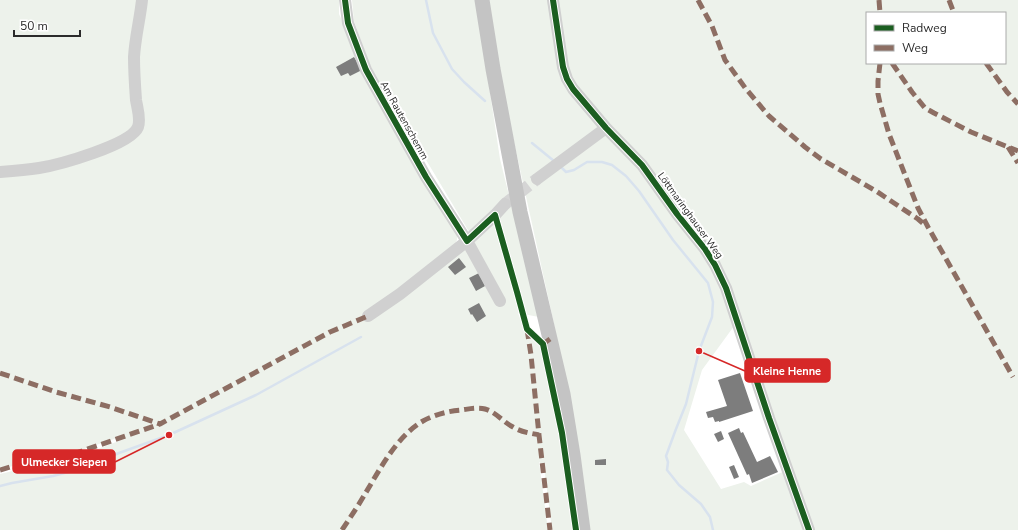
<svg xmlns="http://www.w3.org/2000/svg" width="1018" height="530" font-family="'Nunito Sans',sans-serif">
	<rect width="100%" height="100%" fill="#fff"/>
	<!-- green -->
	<path fill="#edf2eb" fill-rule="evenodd" d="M0,0H339V14L346,30L457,233V240L453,248L474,240L371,68L354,21L352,0H476L500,159L539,317L518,313L523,325L541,344L561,432L569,485L574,530H552L544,466L539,462L548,530H0V474C18,469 36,467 54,463C78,457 102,447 125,439L123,436L78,451L0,469Z
		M487,0H1018V530H815L769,418L737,322L702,370L684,430L721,489L744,482L751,486L787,470L808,530H587L554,324L500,78ZM867,13H1005V63H867Z"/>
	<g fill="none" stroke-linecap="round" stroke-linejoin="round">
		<!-- stream -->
		<path stroke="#d8e2ee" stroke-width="2.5" d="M426,0L433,33L452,69L464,82L485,101
			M532,143L554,161
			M561,167L566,172L574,170L587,162H602L612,165L626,176L639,191L673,240L708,283L713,302L712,317L699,351L686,404L676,429L666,456L668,462L667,470L679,485L701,504L710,517L713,530
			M0,486L12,483L53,476L87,467L119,453L169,435L256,395L361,337"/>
	</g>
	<!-- building -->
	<path fill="#7d7d7d" d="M354,57L362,70L350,76L348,73L341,76L336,67Z
		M459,258L466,267L455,275L448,267Z
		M479,273L485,286L476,291L469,278Z
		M479,303L486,316L477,322L472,314L471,315L468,309Z
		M740,373L753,411L719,422V421L715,422L713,417L708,418L706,412L727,406L718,380Z
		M739,428L741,433L743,432L757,462L770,456L778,472L752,483L749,474L747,475L728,433Z
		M721,431L724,439L718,442L714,434Z
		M606,459V465H595V460Z
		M734,465L739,477L734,479L729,467Z"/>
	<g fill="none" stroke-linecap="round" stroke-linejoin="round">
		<!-- minor-tunnel -->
		<path stroke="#d5d5d5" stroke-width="12" stroke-dasharray="12 6" stroke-linecap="butt" d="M505,204L537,179"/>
		<!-- minor -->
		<path stroke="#d0d0d0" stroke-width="12" d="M345,0L348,23L366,70L426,177L467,241L495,215L505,204
			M553,0L563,67L567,79L573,89L606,128L642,165L677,214L705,249L715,265L726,288L769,418L809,530
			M0,172C13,171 26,170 39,168C58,165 131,145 138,127C141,119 137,107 136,100C135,86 134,71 134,57C135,38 140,19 142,0
			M537,179L606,128
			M368,316L400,294L467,241L500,301"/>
		<!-- major -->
		<path stroke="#c4c4c4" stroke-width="15" d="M482,0L493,69L520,212L563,394L573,455L583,530"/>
		<!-- quiet -->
		<path stroke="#8d6e63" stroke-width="5" stroke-dasharray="10 5" stroke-linecap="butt" d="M698,0L712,26L725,60L746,89L769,116L805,147L821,159L876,191L918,219L925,225
			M879,0L880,13
			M949,0L954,13
			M880,63L878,81V94L880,103L889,134L918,208L928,227L1013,377
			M892,63L912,92L925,108L934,113L971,132L1018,151
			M986,63L1007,92L1018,104
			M1008,147L1018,163
			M527,329L531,355L539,435L550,530
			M543,344L550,339
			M0,373L56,392L110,407L160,424L330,332L368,316
			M0,470L10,467L59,459L160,424
			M342,530C350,518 358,506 365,494C380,469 397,436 423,421C434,415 448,411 461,410C469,409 478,407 485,409C496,412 503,422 513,427C521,432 530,433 539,435"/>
		<defs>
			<path id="cycleway" d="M345,0L348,23L366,70L426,177L467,241L495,215L517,292L527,329L543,344L562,433L576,530
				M553,0L563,67L567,79L573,89L606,128L642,165L677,214L705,249L715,265L726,288L769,418L809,530"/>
		</defs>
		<!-- cycleway casing -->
		<use href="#cycleway" stroke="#fff" stroke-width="8"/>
		<!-- cycleway -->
		<use href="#cycleway" stroke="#1b5e20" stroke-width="6"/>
	</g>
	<g text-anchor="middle" stroke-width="4" stroke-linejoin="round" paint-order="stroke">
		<!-- street labels -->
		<g font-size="10" fill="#2b2b2b" stroke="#fff">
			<text transform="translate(405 120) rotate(61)" y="4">Am Rautenschemm</text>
			<text transform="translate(691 215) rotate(54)" y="4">Löttmaringhauser Weg</text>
		</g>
	</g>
	<!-- callouts -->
	<path fill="none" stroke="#d62828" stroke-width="1.5" d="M699 351L745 371M169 435L115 462"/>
	<g fill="#d62828" stroke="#fff" stroke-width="1.5">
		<circle cx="699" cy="351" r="4"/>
		<circle cx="169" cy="435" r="4"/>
	</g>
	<g fill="#d62828" stroke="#d62828" stroke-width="1.5">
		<rect x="745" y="359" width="85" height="23" rx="4"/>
		<rect x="13" y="450" width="102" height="23" rx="4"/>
	</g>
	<g font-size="11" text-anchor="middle" font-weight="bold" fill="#fff">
		<text x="787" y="375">Kleine Henne</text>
		<text x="64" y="466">Ulmecker Siepen</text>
	</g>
	<!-- legend -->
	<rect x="866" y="12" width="140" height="52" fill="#ffffff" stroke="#aaaaaa"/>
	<rect x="874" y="25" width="20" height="6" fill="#1b5e20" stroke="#aaaaaa"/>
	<text x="902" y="32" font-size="12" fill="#2b2b2b">Radweg</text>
	<rect x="874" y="45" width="20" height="6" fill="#8d6e63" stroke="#aaaaaa"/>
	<text x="902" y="52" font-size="12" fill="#2b2b2b">Weg</text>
	<!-- scale -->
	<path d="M14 30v6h66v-6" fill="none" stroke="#2b2b2b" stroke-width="2"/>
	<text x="20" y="30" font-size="12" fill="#2b2b2b" stroke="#ffffff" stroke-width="3" paint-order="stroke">50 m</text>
</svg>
